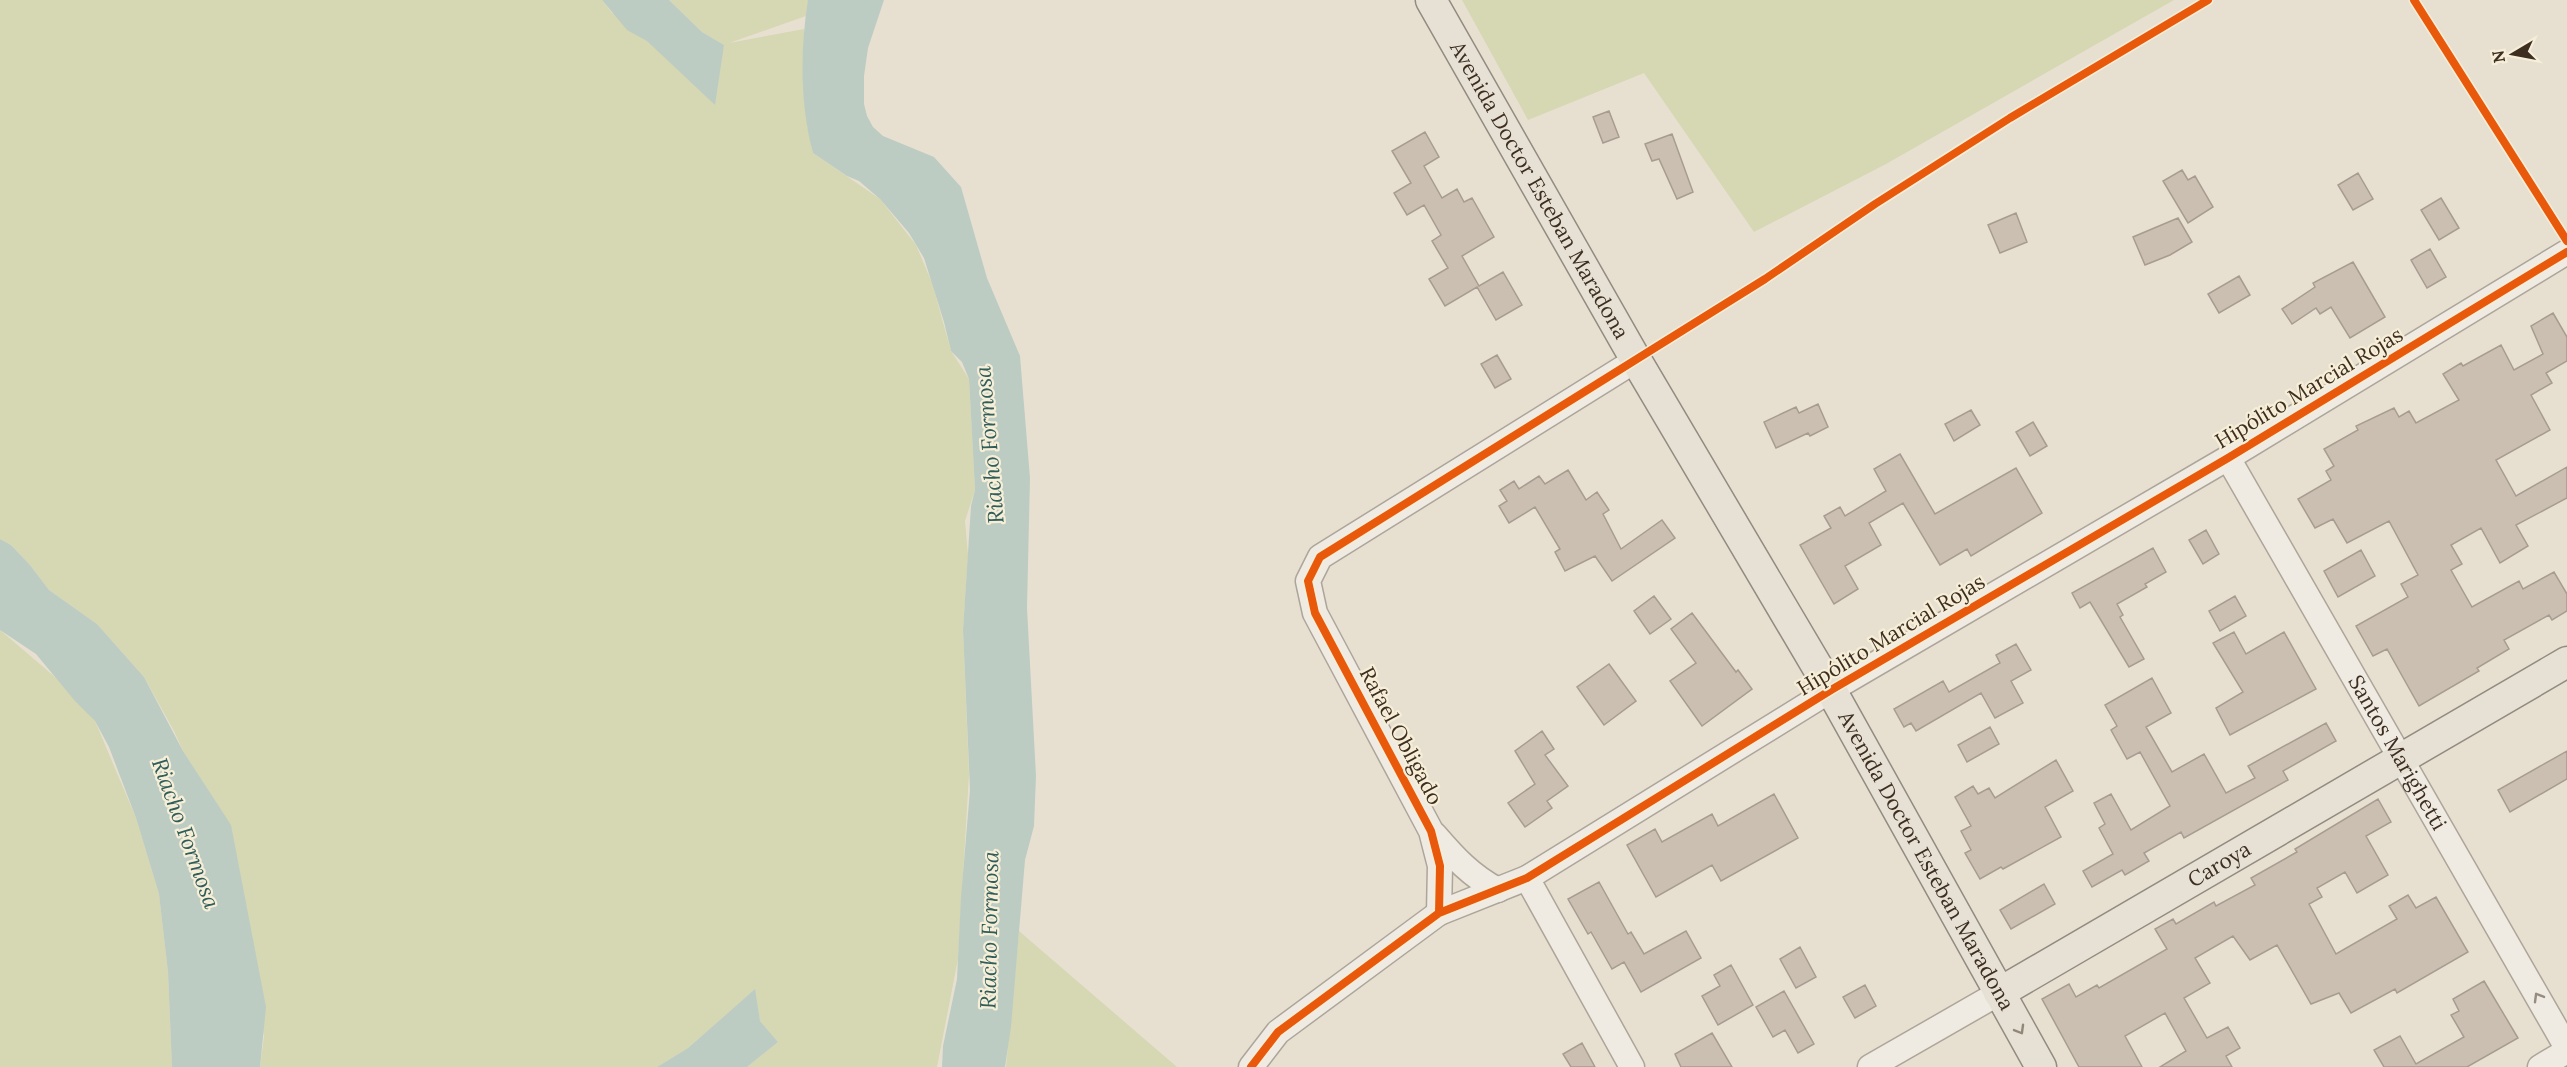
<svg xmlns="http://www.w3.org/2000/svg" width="2567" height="1067" font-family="Lora,serif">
	<rect width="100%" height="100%" fill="#e7e0d1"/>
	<!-- green -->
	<path fill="#d6d7b3" d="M0,0H602L612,13L724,45L702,32L669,0H812L806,16L729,43L804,29L807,124L813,153L880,199L916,245L932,283L951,351L969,379L975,490L965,521L968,555L963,630L969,774L958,959L937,1067H747L778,1042L760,1021L754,990L688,1048L657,1067H260L264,1036L215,801L183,751L174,731L144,677L97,624L49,590L30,565L11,545L0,539V204L19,201L0,204Z
		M1462,0H2174L1886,164L1754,232L1644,73L1528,120Z
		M0,630L55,677L95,721L136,818L159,894L168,972L172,1067H0Z
		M1019,931L1177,1067H1006Z"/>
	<!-- water -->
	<path fill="#bcccc2" d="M602,0H669L702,32L724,45L715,105L647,41L627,30Z
		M808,0H884L868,48L864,76V104L867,116L873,127L883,136L934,157L961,187L987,278L1020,356L1030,478L1027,608L1036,776L1034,826L1025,860L1011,1027L1005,1067H942L943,1046L957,979L961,897L970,790L963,630L971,506L975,490L969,379L962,362L951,351L944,322L924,258L909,233L880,199L859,181L847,176L813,153C800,105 800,49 808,0Z
		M0,539L11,545L30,565L49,590L97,624L144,677L183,751L231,825L266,1007L260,1067H172L168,972L159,894L136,818L109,747L95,721L75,701L36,654L0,630Z
		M755,989L760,1021L778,1042L747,1067H657L688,1048Z"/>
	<!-- building -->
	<path fill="#cbbfb2" stroke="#a89c90" stroke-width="1.5" d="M1609,111L1619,137L1603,143L1593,117Z
		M1425,132L1439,157L1424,166L1442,198L1457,189L1464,202L1472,198L1494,237L1462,256L1479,286L1503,272L1522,305L1496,320L1477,287L1445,306L1429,279L1448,268L1432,241L1441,235L1424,205L1407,215L1394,193L1411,183L1392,151Z
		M1672,134L1693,192L1677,199L1659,159L1652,161L1645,144Z
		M2182,170L2188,180L2195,176L2213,207L2188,223L2163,181Z
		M2358,173L2373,199L2353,210L2338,185Z
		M2441,198L2459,228L2439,240L2421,210Z
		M2016,213L2027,242L2000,253L1988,225Z
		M2178,218L2192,242L2170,255L2145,265L2133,237Z
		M2430,249L2446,277L2427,288L2411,260Z
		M2353,262L2385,317L2350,338L2331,307L2320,314L2316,308L2292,324L2282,309L2315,287L2313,283Z
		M2239,276L2250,295L2219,313L2208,294Z
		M2553,313L2567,337V361L2546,373L2552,383L2531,395L2550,430L2496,460L2516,496L2567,467V498L2516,525L2528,546L2500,563L2481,528L2451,545L2462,564L2451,570L2472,607L2519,581L2523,589L2554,572L2567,594V611L2552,620L2549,615L2504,640L2509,649L2477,668L2479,671L2419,706L2387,649L2373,656L2356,626L2408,597L2401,584L2418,575L2389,521L2347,543L2333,519L2315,528L2298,499L2331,480L2326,471L2334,466L2324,449L2358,430L2356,426L2394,408L2399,417L2409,411L2416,423L2459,400L2443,374L2461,363L2463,366L2501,345L2514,370L2543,354L2531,326Z
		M1497,355L1511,379L1495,388L1481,364Z
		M1818,404L1828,427L1810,436L1808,433L1776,448L1764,422L1796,407L1799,413Z
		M1971,410L1980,425L1954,441L1945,424Z
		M2033,422L2047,446L2030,456L2016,432Z
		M1900,454L1935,514L2016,468L2042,513L1971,556L1967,549L1940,565L1903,503L1869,523L1881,545L1845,566L1858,589L1834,604L1800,545L1831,528L1824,516L1840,507L1845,516L1886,491L1874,469Z
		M1568,470L1586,500L1597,492L1609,510L1603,514L1621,549L1662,520L1675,538L1612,581L1595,556L1565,571L1555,552L1560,549L1535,507L1509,523L1499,506L1507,501L1500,490L1514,481L1519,489L1539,476L1545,484Z
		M2206,530L2219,554L2203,564L2189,540Z
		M2153,548L2166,572L2145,584L2147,587L2117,604L2123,615L2120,617L2144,659L2129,667L2090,602L2080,608L2072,593Z
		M2361,550L2375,576L2338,597L2324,571Z
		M1654,596L1671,619L1650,634L1634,611Z
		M2235,596L2246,616L2220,631L2209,611Z
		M1692,613L1736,672L1738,670L1752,689L1702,726L1670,681L1696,663L1671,629Z
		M2234,632L2246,654L2284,632L2316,689L2230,735L2216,708L2243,692L2213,643Z
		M2016,644L2031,670L2011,681L2023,703L1995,718L1981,693L1916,731L1911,723L1904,727L1894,709L1943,681L1949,692L2000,663L1996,655Z
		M1609,664L1636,701L1604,725L1577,687Z
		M2152,678L2171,713L2146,727L2172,772L2204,754L2226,793L2255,778L2248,766L2326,723L2336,741L2283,771L2288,780L2184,838L2181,832L2144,853L2149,861L2125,875L2122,870L2092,887L2083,871L2113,854L2099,828L2105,824L2094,803L2111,794L2131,830L2170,806L2140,752L2127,759L2111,730L2117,726L2105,705Z
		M1990,727L1999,744L1967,762L1958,745Z
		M1542,731L1554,749L1545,755L1568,786L1547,801L1552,808L1525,827L1508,803L1535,784L1515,751Z
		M2567,751V779L2510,812L2498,790Z
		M2056,760L2073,791L2045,807L2061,837L2003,869L2001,867L1980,879L1965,853L1971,850L1961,831L1971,826L1955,797L1973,786L1978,794L1989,788L1995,798Z
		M1774,794L1798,838L1721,881L1712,865L1656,897L1627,845L1655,829L1662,842L1712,814L1718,826Z
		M2378,799L2391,822L2366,836L2388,875L2357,893L2345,872L2317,888L2322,897L2309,904L2336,954L2397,919L2389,906L2408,895L2416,908L2436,897L2468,952L2397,993L2395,989L2351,1013L2339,993L2311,1004L2277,945L2250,960L2233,936L2195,958L2210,983L2184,998L2207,1038L2228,1027L2240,1048L2226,1056L2232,1067H2160L2186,1051L2165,1013L2125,1036L2142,1067H2079L2042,999L2069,984L2076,997L2097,985L2099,988L2167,949L2155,929L2173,919L2176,924L2214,902L2216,906L2255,885L2251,878L2297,852L2295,849Z
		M1599,882L1628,934L1631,932L1644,954L1686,931L1701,958L1641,992L1624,962L1612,969L1591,932L1588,934L1568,899Z
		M2044,884L2055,904L2011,929L2000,910Z
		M1800,947L1816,977L1796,988L1780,959Z
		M1731,965L1753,1005L1718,1025L1702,996L1720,986L1714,975Z
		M2484,981L2518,1038L2467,1067H2384L2374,1050L2400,1036L2416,1064L2464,1037L2451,1015L2459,1011L2453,999Z
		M1865,985L1876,1006L1855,1018L1843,997Z
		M1784,991L1814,1044L1798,1053L1785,1030L1773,1037L1756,1007Z
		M1712,1033L1732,1067H1681L1675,1054Z
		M1582,1043L1595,1067H1571L1563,1054Z"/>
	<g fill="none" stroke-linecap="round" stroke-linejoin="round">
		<defs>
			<g id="minor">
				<path id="s1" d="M2228,458L2567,1048"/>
				<path d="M1435,835C1454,857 1471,876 1498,890"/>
				<path d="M1527,878L1632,1067"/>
				<path d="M1439,913L1440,866L1431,831L1315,613L1308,581L1320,557L1636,360"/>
				<path d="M1251,1067L1278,1032L1439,913L1527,878L1831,690L2228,458L2567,252"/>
				<path d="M1870,1067L1999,993"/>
				<path d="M2540,1067L2567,1051"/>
			</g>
			<g id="major">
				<path id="s2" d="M1431,0L1636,360L1831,690L2041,1067"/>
				<path id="s3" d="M1999,993L2567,662"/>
			</g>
		</defs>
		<!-- minor casing -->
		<use href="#minor" stroke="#ada599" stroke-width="27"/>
		<!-- major casing -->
		<use href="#major" stroke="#928b80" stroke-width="33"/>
		<!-- minor -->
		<use href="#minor" stroke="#efebe3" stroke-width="24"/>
		<!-- major -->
		<use href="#major" stroke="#e6e1d4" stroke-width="30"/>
		<defs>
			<path id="cycleway" d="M2414,0L2567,241
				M1439,913L1440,866L1431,831L1315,613L1308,581L1320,557L1765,279L1875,204L2010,118L2208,0
				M1251,1067L1278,1032L1439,913L1527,878L1831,690L2228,458L2567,252"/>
		</defs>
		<!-- cycleway casing -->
		<use href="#cycleway" stroke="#f7eed8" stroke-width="11"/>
		<!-- cycleway -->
		<use href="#cycleway" stroke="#e8590c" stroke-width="8"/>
	</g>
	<!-- one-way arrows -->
	<defs><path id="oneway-chevron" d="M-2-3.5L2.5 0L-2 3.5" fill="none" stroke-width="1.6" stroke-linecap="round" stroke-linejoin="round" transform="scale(1.5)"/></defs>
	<use stroke="#968c82" href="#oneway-chevron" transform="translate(2538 997) rotate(-120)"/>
	<use stroke="#92887a" href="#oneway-chevron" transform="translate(2020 1030) rotate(60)"/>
	<g text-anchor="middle" stroke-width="4.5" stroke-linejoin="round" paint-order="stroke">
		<!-- street labels -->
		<g font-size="21" fill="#3d2e20" stroke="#f7eed8">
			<text dy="7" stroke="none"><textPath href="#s2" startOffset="219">Avenida Doctor Esteban Maradona</textPath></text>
			<text transform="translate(2309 388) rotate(-31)" y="7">Hipólito Marcial Rojas</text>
			<text transform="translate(1891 635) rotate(-31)" y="7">Hipólito Marcial Rojas</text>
			<text transform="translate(1401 736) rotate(62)" y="7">Rafael Obligado</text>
			<text dy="7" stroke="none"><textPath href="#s1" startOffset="340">Santos Marighetti</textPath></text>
			<text dy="7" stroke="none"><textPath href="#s2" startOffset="993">Avenida Doctor Esteban Maradona</textPath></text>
			<text dy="7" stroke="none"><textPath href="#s3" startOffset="255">Caroya</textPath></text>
		</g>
		<!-- water labels -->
		<g font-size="22" font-style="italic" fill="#2f5d5a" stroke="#f7eed8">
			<text transform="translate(989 445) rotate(-95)" y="8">Riacho Formosa</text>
			<text transform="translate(186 833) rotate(70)" y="8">Riacho Formosa</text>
			<text transform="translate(989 930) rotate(-89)" y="8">Riacho Formosa</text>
		</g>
	</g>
	<!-- north arrow -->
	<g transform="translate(2513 54) rotate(260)" stroke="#f7eed8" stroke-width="4.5" paint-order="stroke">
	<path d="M0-4.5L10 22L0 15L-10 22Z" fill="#3d2e20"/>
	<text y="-9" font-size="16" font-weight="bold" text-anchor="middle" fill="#3d2e20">N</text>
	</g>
</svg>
